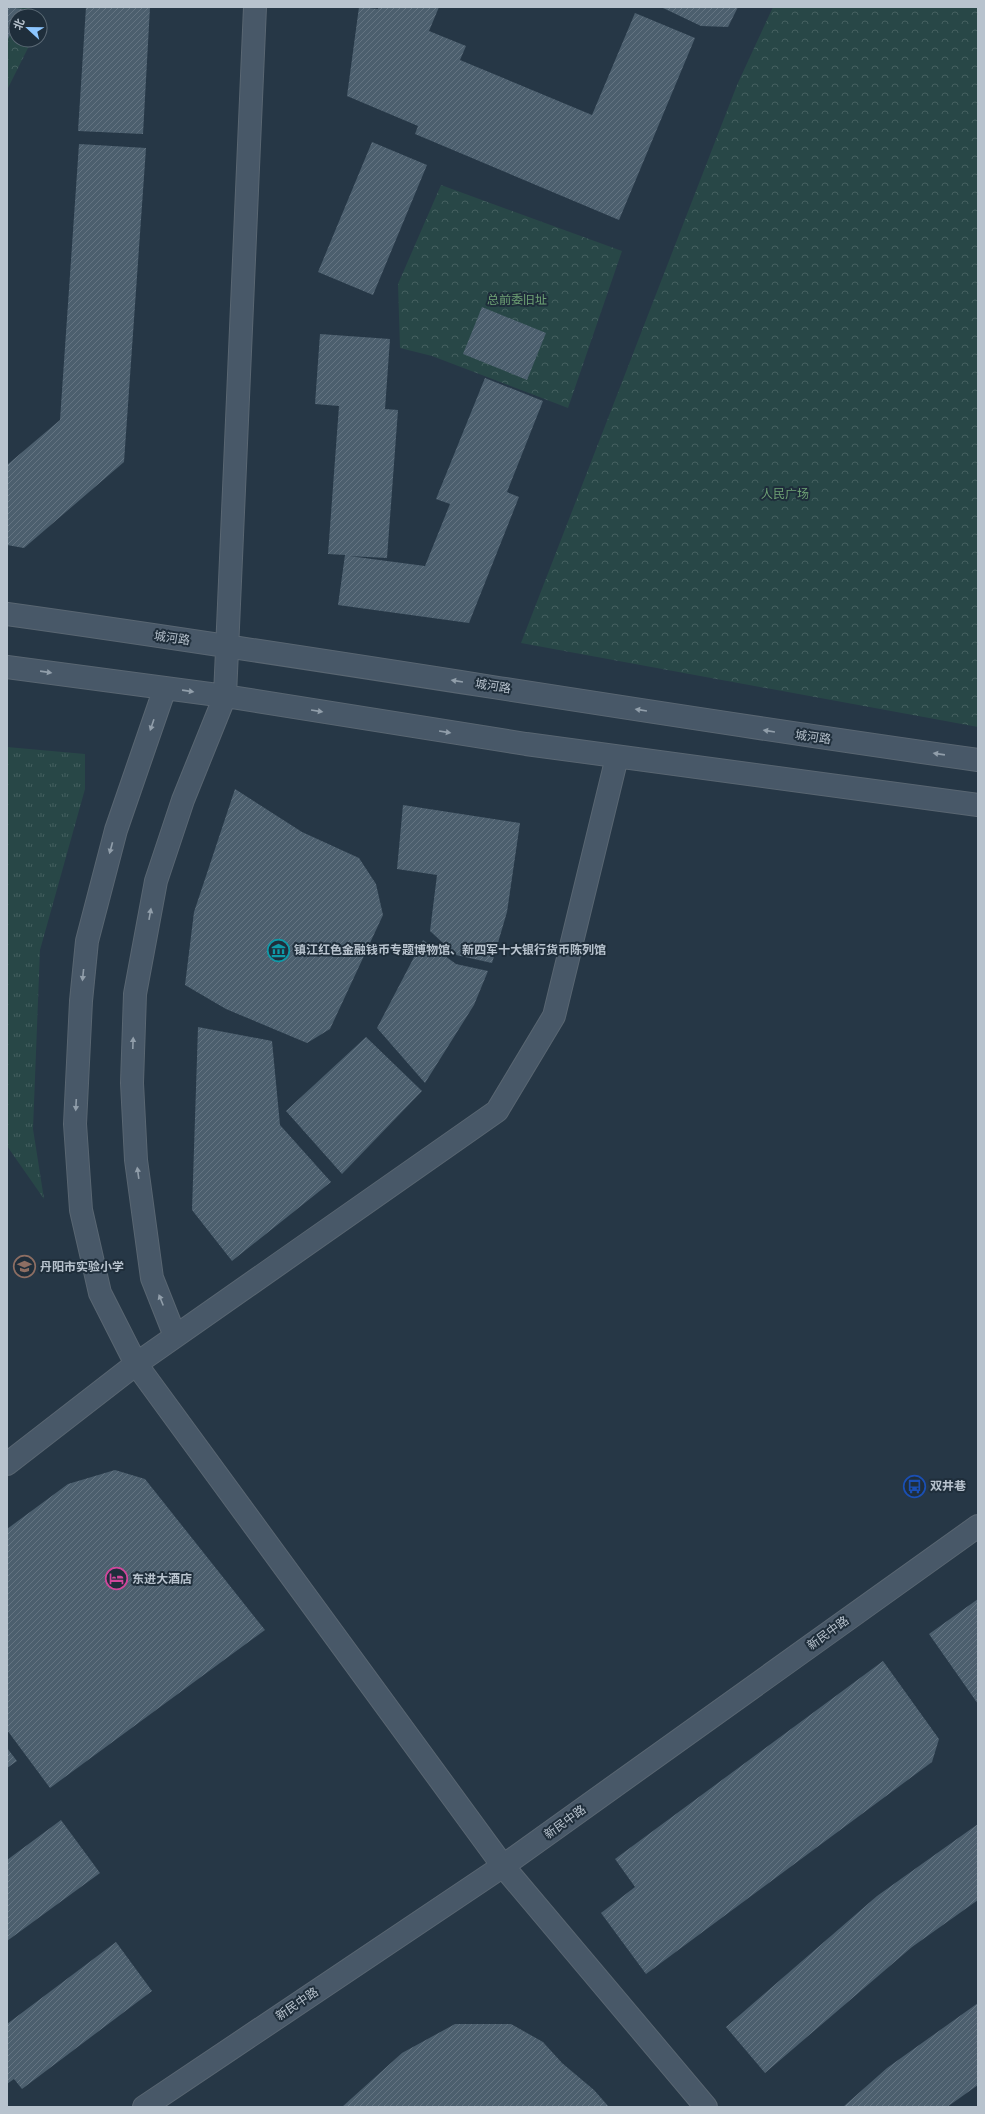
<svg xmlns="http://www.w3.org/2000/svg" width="985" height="2114" font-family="Barlow,'Noto Sans SC',sans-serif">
	<defs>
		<pattern id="grass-tufts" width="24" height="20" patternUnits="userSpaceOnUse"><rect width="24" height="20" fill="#284747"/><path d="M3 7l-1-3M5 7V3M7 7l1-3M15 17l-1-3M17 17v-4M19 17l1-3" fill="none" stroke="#456060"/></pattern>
		<pattern id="park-crowns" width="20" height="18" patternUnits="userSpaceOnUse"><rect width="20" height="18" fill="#284747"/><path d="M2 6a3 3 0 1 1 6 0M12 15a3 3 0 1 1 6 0" fill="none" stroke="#456060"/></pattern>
		<pattern id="building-hatch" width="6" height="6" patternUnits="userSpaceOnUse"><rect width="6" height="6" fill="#4c5f6e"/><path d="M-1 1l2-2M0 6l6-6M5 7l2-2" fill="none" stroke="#647482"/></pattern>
	</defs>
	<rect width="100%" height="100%" fill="#263746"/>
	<!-- grass -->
	<path fill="url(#grass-tufts)" d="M7,747L85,754V789L40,950L33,1129L44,1199L7,1146Z"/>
	<!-- park -->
	<path fill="url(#park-crowns)" d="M7,7H27L44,16L40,25V16H16V40H32L7,90Z
		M773,7H978V727L521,643L737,85Z
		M441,185L622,251L568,408L432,356L400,348L398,284Z"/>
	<!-- building -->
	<path fill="url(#building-hatch)" d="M7,7L23,9L19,16H16V23L7,41Z
		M86,7H150L143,134L78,131Z
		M359,7L378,9V7H439L429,31L466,46L460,60L592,115L635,13L695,38L619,220L415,134L418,126L347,96Z
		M661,7H738L728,27L701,26Z
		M372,142L427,165L373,295L318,272Z
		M79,144L146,148L124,462L24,548L7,545V465L60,420Z
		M482,307L546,333L527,380L463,354Z
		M320,334L390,339L385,409L398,410L387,558L349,556L425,566L450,504L436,499L485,378L543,401L507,492L519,497L469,623L338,605L345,555L328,554L339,406L315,404Z
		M235,789L302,832L359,858L376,884L383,915L330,1029L307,1043L226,1009L185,985L194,912Z
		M403,805L520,823L507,912L492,963L456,955L430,931L437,875L397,869Z
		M423,940L456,964L488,971L474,1005L425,1083L377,1028Z
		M198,1027L272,1041L280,1125L331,1182L232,1261L192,1210Z
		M366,1037L422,1091L342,1174L286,1111Z
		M115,1470L145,1479L265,1630L50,1788L7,1730V1529L68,1484Z
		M978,1599V1704L929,1634Z
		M883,1661L939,1739L932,1762L646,1974L601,1913L635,1887L615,1859Z
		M7,1748L17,1761L7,1768Z
		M61,1820L100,1873L7,1941V1860Z
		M978,1824V1900L912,1947L765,2073L726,2027L877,1896Z
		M116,1942L152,1991L22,2089L14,2079L7,2084V2024Z
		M978,2003V2085L947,2107H843L887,2068Z
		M455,2024H511L543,2042L562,2063L594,2090L609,2107H342L402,2053Z"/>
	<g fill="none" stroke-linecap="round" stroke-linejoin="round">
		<defs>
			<path id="secondary" d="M7,614C331,659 654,715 978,760
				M7,667L225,696L526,744L978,805
				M165,688L116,830L87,941L81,1001L75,1124L81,1210L100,1293L136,1364L503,1866L706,2107
				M175,1336L152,1278L136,1160L132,1083L135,994L156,881L183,800L225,696L255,7
				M7,1464L136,1364L497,1111L554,1016L617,757
				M144,2107L503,1866L978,1526"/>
		</defs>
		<!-- secondary casing -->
		<use href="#secondary" stroke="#596672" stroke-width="24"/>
		<!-- secondary -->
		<use href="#secondary" stroke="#485868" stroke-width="22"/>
	</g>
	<!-- one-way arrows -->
	<defs><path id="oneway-solid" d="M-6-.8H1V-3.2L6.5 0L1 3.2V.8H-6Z"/></defs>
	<g fill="#919eaa">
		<use href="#oneway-solid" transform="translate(46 672) rotate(8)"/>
		<use href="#oneway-solid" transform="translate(457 681) rotate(-171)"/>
		<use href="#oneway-solid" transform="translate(188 691) rotate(8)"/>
		<use href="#oneway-solid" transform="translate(641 710) rotate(-171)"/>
		<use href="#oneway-solid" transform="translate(317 711) rotate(9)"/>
		<use href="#oneway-solid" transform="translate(152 725) rotate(109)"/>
		<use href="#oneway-solid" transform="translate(769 731) rotate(-171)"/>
		<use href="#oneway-solid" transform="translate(445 732) rotate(9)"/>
		<use href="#oneway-solid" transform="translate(939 754) rotate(-172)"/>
		<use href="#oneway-solid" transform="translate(111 848) rotate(105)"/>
		<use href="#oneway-solid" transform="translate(150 914) rotate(-80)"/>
		<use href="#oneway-solid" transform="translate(83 975) rotate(96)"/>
		<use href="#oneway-solid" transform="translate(133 1043) rotate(-88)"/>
		<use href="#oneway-solid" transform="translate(76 1105) rotate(93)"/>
		<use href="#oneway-solid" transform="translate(138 1173) rotate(-98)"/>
		<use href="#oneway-solid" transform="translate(161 1300) rotate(-112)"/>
	</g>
	<!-- icons -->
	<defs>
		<symbol id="museum-ring" viewBox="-11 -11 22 22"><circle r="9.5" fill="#1f2e3b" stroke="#0f9aa8" stroke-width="1.5"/><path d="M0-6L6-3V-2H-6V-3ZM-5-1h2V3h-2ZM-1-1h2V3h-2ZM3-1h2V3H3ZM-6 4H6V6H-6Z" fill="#0f9aa8"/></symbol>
		<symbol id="school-ring" viewBox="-11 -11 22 22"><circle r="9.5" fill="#1f2e3b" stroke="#8d6e63" stroke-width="1.5"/><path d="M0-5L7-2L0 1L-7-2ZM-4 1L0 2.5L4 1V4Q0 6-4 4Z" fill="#8d6e63"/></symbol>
		<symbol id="bus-ring" viewBox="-11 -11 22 22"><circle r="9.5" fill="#1f2e3b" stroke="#1a4fb4" stroke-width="1.5"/><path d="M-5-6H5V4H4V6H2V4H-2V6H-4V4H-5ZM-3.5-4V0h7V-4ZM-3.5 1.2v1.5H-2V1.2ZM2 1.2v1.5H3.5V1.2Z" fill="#1a4fb4"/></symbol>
		<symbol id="hotel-ring" viewBox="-11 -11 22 22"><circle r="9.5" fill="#1f2e3b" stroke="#d1479c" stroke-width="1.5"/><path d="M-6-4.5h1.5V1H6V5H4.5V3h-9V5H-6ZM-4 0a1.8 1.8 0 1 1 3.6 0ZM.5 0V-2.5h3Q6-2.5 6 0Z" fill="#d1479c"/></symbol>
	</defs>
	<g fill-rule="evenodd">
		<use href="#museum-ring" x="266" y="938" width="25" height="25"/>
		<use href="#school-ring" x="12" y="1254" width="25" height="25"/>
		<use href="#bus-ring" x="902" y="1474" width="25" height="25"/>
		<use href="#hotel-ring" x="104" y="1566" width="25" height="25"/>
	</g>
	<g text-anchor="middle" stroke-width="4" stroke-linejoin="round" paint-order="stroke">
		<!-- park labels -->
		<g font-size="12" fill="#6ea174" stroke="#1f2e3b">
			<text x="517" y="304">总前委旧址</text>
			<text x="785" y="498">人民广场</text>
		</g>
		<!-- street labels -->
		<g font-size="12" fill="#b8c3ce" stroke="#1f2e3b">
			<text transform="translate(172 638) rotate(8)" y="4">城河路</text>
			<text transform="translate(493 686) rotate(9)" y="4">城河路</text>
			<text transform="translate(813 737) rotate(8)" y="4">城河路</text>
			<text transform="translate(828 1633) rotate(-36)" y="4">新民中路</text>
			<text transform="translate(565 1822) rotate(-36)" y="4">新民中路</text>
			<text transform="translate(297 2004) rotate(-34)" y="4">新民中路</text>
		</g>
		<!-- poi labels -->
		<g font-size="12" font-weight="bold" fill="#b8c3ce" stroke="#1f2e3b" text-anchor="start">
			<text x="294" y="954">镇江红色金融钱币专题博物馆、新四军十大银行货币陈列馆</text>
			<text x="40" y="1271">丹阳市实验小学</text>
			<text x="930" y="1490">双井巷</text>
			<text x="132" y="1583">东进大酒店</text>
		</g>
	</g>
	<!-- border -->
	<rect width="985" height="2114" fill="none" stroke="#b8c3ce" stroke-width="16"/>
	<!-- north arrow -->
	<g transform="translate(28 28) rotate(292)"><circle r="19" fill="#1f2e3b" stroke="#5c6a76"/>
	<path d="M0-3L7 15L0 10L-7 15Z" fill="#8cc6ff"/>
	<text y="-6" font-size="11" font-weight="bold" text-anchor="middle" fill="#b8c3ce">北</text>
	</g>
</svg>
